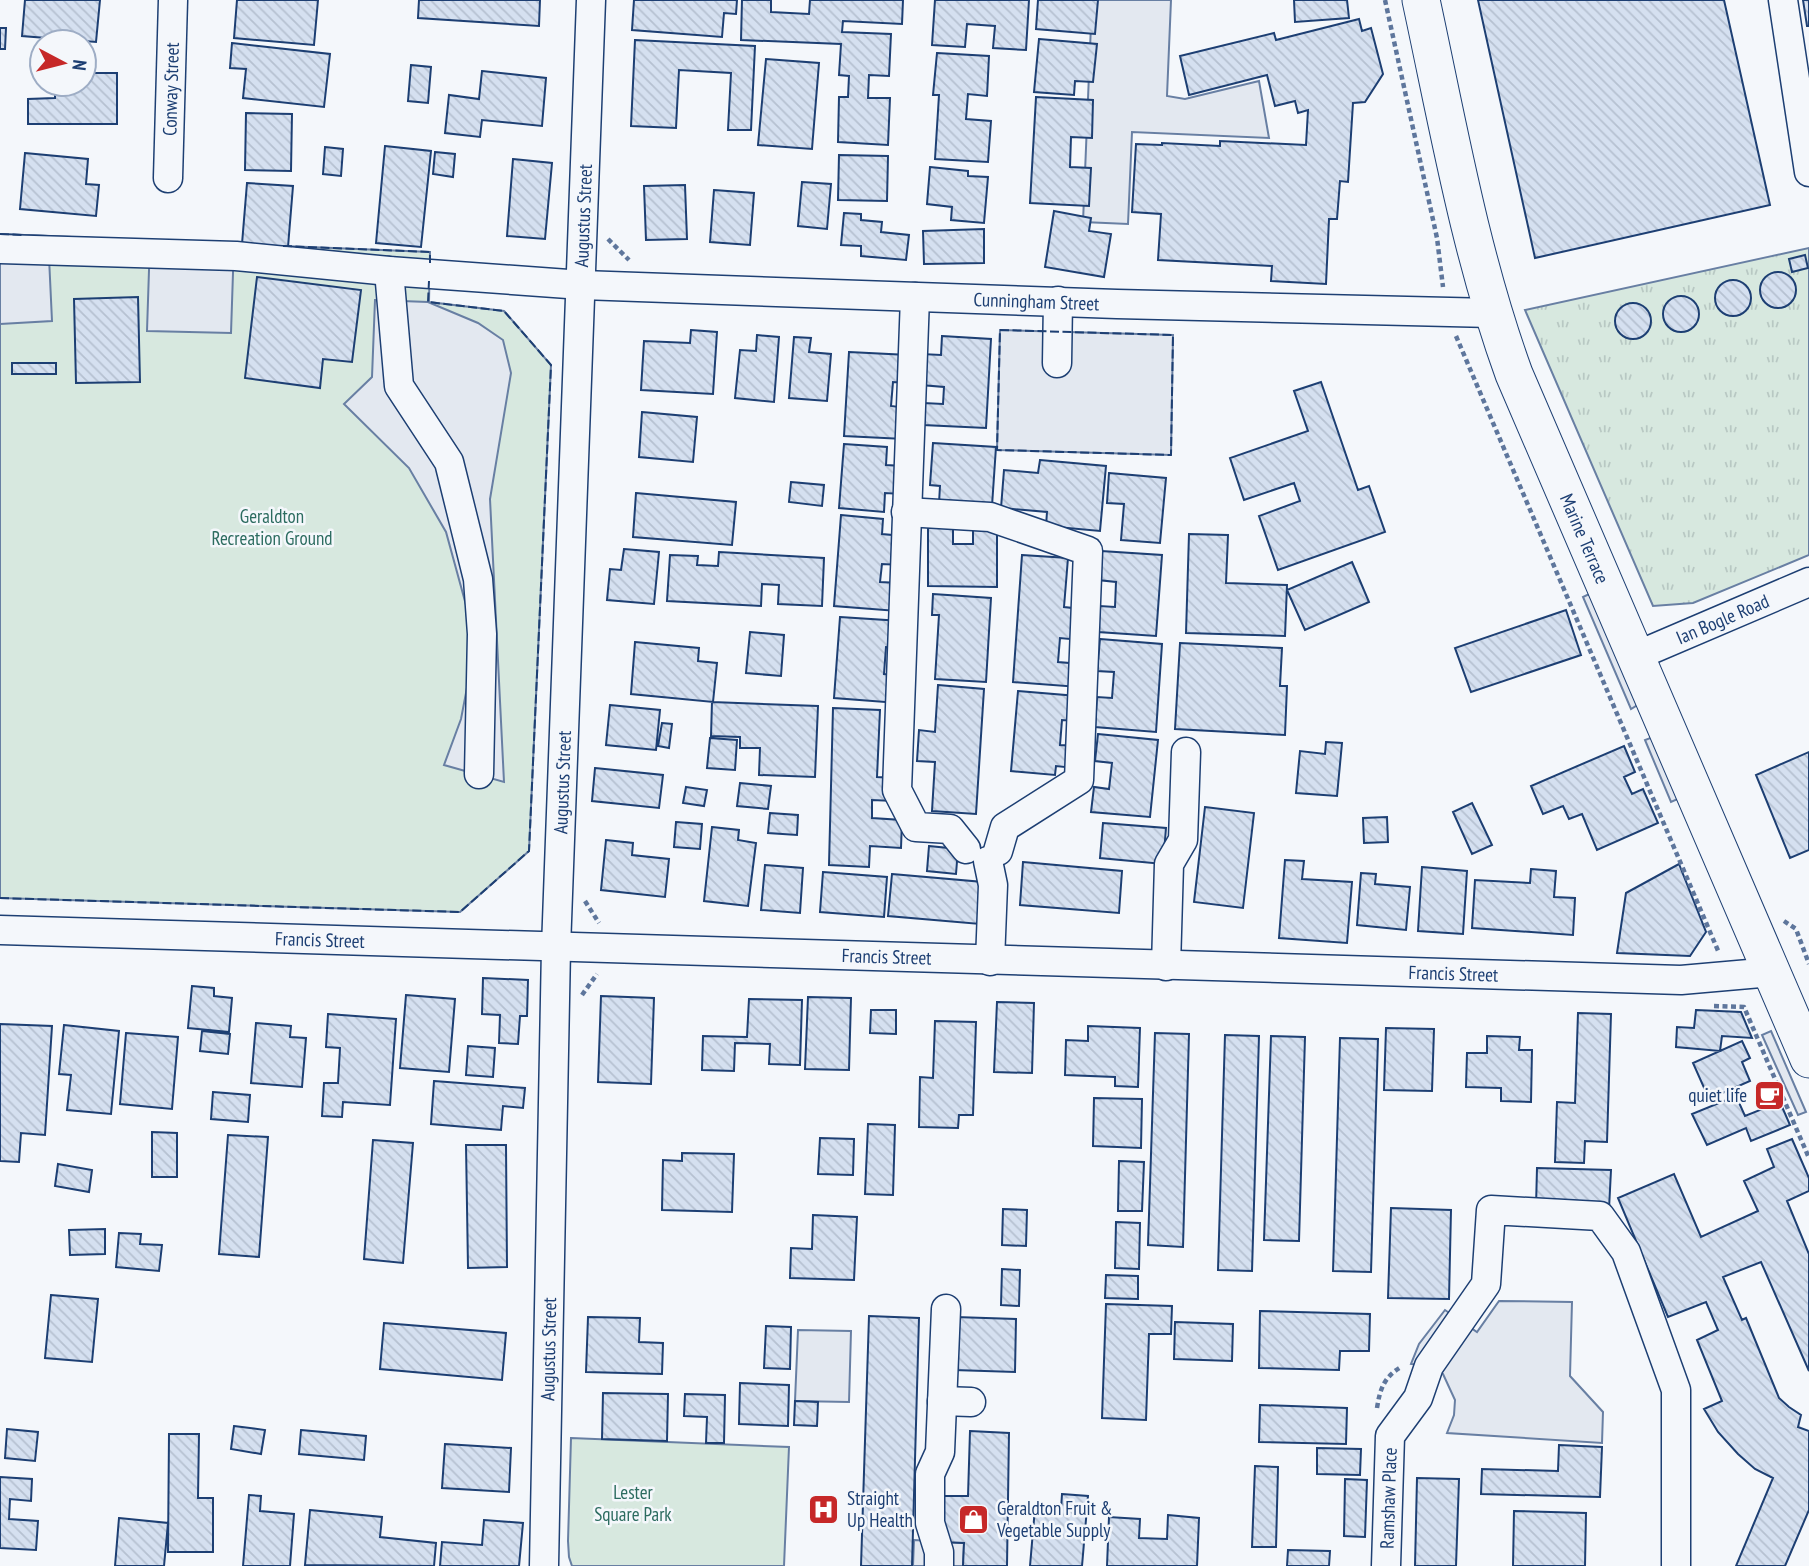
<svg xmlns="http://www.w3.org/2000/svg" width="1809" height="1566" font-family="'PT Sans Narrow',sans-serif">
	<defs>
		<pattern id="grass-tufts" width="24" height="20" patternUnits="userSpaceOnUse" patternTransform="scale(1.75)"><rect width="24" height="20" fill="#d7e8df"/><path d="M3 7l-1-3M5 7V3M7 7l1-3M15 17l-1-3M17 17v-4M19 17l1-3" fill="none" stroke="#b8c8c3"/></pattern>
		<pattern id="building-back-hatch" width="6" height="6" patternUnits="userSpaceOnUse" patternTransform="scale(1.75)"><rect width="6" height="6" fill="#d5e0f0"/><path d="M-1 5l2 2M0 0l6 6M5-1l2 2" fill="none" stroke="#b6c1d1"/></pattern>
	</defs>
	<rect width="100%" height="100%" fill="#f4f7fb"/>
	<!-- grass -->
	<path fill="url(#grass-tufts)" stroke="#687fa3" stroke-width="2" d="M1809,248V555L1693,603L1653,606L1525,310Z"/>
	<!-- green -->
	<path fill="#d7e8df" stroke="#687fa3" stroke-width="2" d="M0,234L430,252L429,302L504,311L551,365L529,851L460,912L0,898Z
		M571,1438L789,1447L784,1566H572L569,1557L568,1541Z"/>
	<!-- parking -->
	<path fill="#e3e8f0" stroke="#687fa3" stroke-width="2" d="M1092,0H1171L1167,96L1185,99L1259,81L1269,138L1132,132L1128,224L1083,222Z
		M0,234L48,236L52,321L0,324Z
		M150,240L234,243L231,333L147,331Z
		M375,300L428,302L478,323L503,340L511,373L490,499L504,782L444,765L461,719L471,667L466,605L446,532L409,468L344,404L372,377Z
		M1000,330L1173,335L1171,455L997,450Z
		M1591,593L1639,704L1631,709L1583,597Z
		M1653,737L1680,798L1671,802L1645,740Z
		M1771,1031L1806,1112L1798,1115L1762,1035Z
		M1499,1301L1572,1302L1570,1376L1603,1412L1602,1443L1447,1433L1454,1415L1455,1400L1443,1374L1429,1366L1411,1364L1419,1344L1445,1310L1477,1332Z
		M798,1330L851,1331L849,1402L795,1401Z
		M914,1540L964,1543L963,1566H913Z"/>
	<!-- building -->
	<path fill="url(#building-back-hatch)" stroke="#1d3f73" stroke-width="2" d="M25,0H100L96,42L22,36Z
		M237,0H318L314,45L234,38Z
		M419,0H540L539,26L418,18Z
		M634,0H737L736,14L724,13L722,37L632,30Z
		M742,0H771V12L809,14L810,0H903L902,24L843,21L842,32L891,34L889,76L869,75L868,98H890L888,145L838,142L839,97H848L849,76L839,75L841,44L741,40Z
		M935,0H1029L1026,50L993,48L995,26L967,24L965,47L932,45Z
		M1038,0H1098L1095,34L1036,29Z
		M1294,0H1347L1349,18L1295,22Z
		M1478,0H1724L1770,205L1535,258Z
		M1803,0H1809V26H1807Z
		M1359,19L1362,31L1371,28L1383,74L1365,102L1353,103L1348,182L1340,181L1337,219H1329L1326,284L1271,281L1272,266L1158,260L1161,214L1132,212L1136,144L1162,145V143L1220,146V141L1306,145L1308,110L1298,113L1295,101L1275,106L1267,75L1189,95L1180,56L1274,33L1276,40Z
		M0,28H6L5,49H0Z
		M1039,39L1097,44L1093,82L1075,81L1074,95L1034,92Z
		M635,40L755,46L751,130H728L731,73L679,70L676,128L631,126Z
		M232,43L330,54L324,107L243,98L246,69L230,68Z
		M937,53L989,56L987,96L968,94L966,119L991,121L988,162L935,159L939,95H933Z
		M766,59L819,63L812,149L758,145Z
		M411,65L431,67L428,103L408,101Z
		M482,71L546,78L542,126L482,120L480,137L445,133L449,95L479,99Z
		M84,73H117V124H28V99L55,98V84H84Z
		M1036,97L1093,100L1092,138L1071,137L1070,167L1091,168L1089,206L1030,203Z
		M246,113L292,114L291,171L245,170Z
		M385,146L431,151L421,247L376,243Z
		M325,147L343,149L341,176L323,174Z
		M435,152L455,154L453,177L433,174Z
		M25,153L88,159L86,184L99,185L96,216L20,209Z
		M839,155L888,156L887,201L838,200Z
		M513,159L552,163L545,239L507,236Z
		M930,167L968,171V176L988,177L984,223L951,220L952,207L927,204Z
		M802,182L831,184L827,229L798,226Z
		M247,183L293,186L288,247L242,244Z
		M685,185L687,239L646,240L644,186Z
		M714,190L754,193L750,245L710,242Z
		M1054,211L1091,218L1089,231L1111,234L1104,277L1045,267Z
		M844,213L861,214V220L882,222L881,232L909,235L906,260L861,256V246L841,245Z
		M984,229V263L924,264L923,231Z
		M1805,255L1808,268L1792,272L1789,259Z
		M1760 290a18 18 0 1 1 36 0a18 18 0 1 1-36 0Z
		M257,277L361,290L352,362L323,359L320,388L245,378Z
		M1715 298a18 18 0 1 1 36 0a18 18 0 1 1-36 0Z
		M1663 314a18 18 0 1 1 36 0a18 18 0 1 1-36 0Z
		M138,297L140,382L76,383L74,299Z
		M1615 321a18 18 0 1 1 36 0a18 18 0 1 1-36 0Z
		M691,330L717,332L713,394L641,390L644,341L690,343Z
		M757,335L779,337L774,402L735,398L740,350L756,351Z
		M942,336L991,339L986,428L923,425L924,403L943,404L944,387L921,385L922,354L941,355Z
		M794,337L811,338L809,352L831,354L827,401L789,398Z
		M849,352L908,355L907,383L893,382L891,406L907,408L904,439L844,436Z
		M12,363H56V374H12Z
		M1321,382L1358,490L1369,486L1385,532L1278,570L1259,516L1300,501L1294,483L1244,500L1230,458L1308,431L1294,391Z
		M642,412L697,417L693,462L639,457Z
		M933,443L996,447L992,506L939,503L940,486L930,485Z
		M844,444L887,447L886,465L903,466L901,494L885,493L884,512L839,508Z
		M1040,460L1106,466L1100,531L1046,526L1047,512L1001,508L1004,470L1038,473Z
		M1109,473L1166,478L1160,543L1121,540L1124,504L1107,503Z
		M791,482L824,485L822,506L789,502Z
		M636,493L736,502L732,545L633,537Z
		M841,515L883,519L882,534L903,536L901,565L882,564L880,582L899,583L897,611L834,606Z
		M928,528H953V544H973V530H997V587L928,586Z
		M1189,534L1228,535L1226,583L1287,585L1285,636L1186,633Z
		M624,549L659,552L654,604L607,600L610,569L621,570Z
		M1101,551L1162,555L1156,636L1098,632L1100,606L1115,607L1116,582L1098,580Z
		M719,552L824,558L822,606L778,604L779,585L762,584L761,606L667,601L670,555L698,556L697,565L718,566Z
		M1022,555L1068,558L1064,607L1082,609L1080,640L1060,638L1058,662L1081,664L1079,687L1013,682Z
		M1352,562L1369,602L1305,630L1287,590Z
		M933,594L991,598L986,682L935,679L939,615H932Z
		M1566,610L1581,655L1471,692L1455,648Z
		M840,617L901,621L900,648L886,647L884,674L900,675L898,703L834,698Z
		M750,632L784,635L781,676L746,673Z
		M1100,639L1162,644L1156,732L1095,727L1097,697L1112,698L1114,672L1097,671Z
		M635,642L699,648L698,661L717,663L713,702L631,694Z
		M1180,643L1282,648L1280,686H1287L1285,735L1175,729Z
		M938,685L984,689L976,814L932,811L935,762L917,761L919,730L935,732Z
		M1018,691L1077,696L1075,721L1062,720L1060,745L1076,746L1074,768L1056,766L1055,775L1011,771Z
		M712,702L818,706L815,777L759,775L760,748H740V737L711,736Z
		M610,705L660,710L656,750L606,745Z
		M833,708L880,710L877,777L895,778L894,801L872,800V818L902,820L901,848L870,846L869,867L829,865Z
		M662,723L672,724L669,748L658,746Z
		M1098,734L1158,740L1150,817L1091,812L1094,787L1109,789L1112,763L1095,761Z
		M710,738L737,740L735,770L707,768Z
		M1326,742L1342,743L1337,796L1296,793L1300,751L1325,754Z
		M1624,746L1635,772L1624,777L1632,794L1643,789L1658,823L1597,850L1582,814L1569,819L1563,806L1543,814L1531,786Z
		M1809,752V850L1790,858L1756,775Z
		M595,768L663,775L659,808L592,801Z
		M740,783L771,786L768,809L737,806Z
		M686,787L707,790L704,806L683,803Z
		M1472,803L1492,845L1472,854L1453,812Z
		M1205,807L1254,813L1243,908L1194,902Z
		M770,813L798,815L797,835L768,833Z
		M1387,817L1388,842L1364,843L1363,818Z
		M676,822L702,824L700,849L674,847Z
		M1103,823L1166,828L1163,864L1100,858Z
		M712,827L739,830L738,840L756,843L748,906L704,901Z
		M606,840L633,843L632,855L669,859L665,897L601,890Z
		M929,846L958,849L956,874L927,871Z
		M1285,860L1304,861L1302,879L1352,882L1347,943L1279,938Z
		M1023,862L1122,871L1119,913L1020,905Z
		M1679,864L1706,932L1690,956L1617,953L1626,893Z
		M765,865L803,868L800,913L761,910Z
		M1422,867L1467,871L1463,934L1418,931Z
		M1531,869L1556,871L1554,897L1575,898L1573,935L1472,928L1475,880L1530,883Z
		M823,872L887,877L884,917L820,912Z
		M1361,873L1376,874L1375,884L1410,887L1406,930L1357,925Z
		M892,874L983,882L980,924L888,916Z
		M483,978L528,980L527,1016H520L518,1044L499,1043L500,1015L482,1014Z
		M192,986L214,988V996L232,998L229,1032L188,1028Z
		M406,995L455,999L449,1072L400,1068Z
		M601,996L654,998L651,1084L598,1082Z
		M808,997L851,998L849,1070L805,1069Z
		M749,999L802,1000L800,1065L769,1064L770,1044L735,1043L734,1071L702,1070L703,1036L747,1037Z
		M997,1002L1034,1003L1032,1073L994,1072Z
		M871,1010H896V1034L870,1033Z
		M1696,1010L1741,1012L1752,1038L1722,1036L1720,1051L1676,1047L1677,1027L1694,1028Z
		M1578,1013L1611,1014L1607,1142L1585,1141L1584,1163L1555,1162L1557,1102L1575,1103Z
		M328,1014L396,1019L390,1105L343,1102L342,1117L322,1116L324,1083H338L340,1048L326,1047Z
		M935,1021L976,1022L973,1115H959L958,1128L919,1127L920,1077L933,1078Z
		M256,1023L291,1026L290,1037L306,1038L302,1087L251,1083Z
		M0,1024L52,1026L45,1135L21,1133L19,1162L0,1161Z
		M64,1025L119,1031L111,1114L67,1110L71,1075L59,1074Z
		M1088,1026L1140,1028L1138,1087L1115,1086V1077L1065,1075L1066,1040L1088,1041Z
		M1386,1028L1434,1029L1432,1091L1384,1090Z
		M202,1031L230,1034L228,1054L200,1051Z
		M126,1033L178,1037L172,1109L120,1104Z
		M1155,1033L1189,1034L1183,1247L1148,1245Z
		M1225,1035L1259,1036L1252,1271L1218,1270Z
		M1271,1036L1305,1037L1299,1241L1264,1240Z
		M1487,1036L1520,1037L1519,1050H1532L1531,1102L1501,1101V1088L1466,1087L1467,1053H1487Z
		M1340,1038L1378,1039L1371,1272L1333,1271Z
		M1742,1041L1750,1058L1742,1062L1750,1081L1709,1099L1693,1063Z
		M468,1046L495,1048L493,1077L466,1075Z
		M434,1081L525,1088L523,1108L503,1106L501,1130L431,1124Z
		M213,1092L250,1095L248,1122L211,1119Z
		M1736,1096L1745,1116L1780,1102L1790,1125L1751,1141L1746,1128L1707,1145L1692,1114Z
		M1094,1098L1142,1099L1141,1148L1093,1146Z
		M868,1124L895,1125L893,1195L865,1194Z
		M152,1132L177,1133V1177H152Z
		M228,1135L268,1137L259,1257L219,1254Z
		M820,1138L854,1139L853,1175L818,1174Z
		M1792,1139L1809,1178V1191L1787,1201L1809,1254V1371L1761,1262L1723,1277L1742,1320L1746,1318L1779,1398L1789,1407L1801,1415L1798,1427L1809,1431V1510L1785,1566H1736L1773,1478L1755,1469L1738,1454L1718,1432L1704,1409L1722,1401L1697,1340L1718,1330L1706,1302L1668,1317L1618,1198L1674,1174L1701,1237L1758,1211L1744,1181L1774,1167L1767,1149Z
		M373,1140L413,1143L403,1263L364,1259Z
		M466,1145H506L507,1267L468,1268Z
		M682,1153L734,1154L732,1212L662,1210L663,1160L682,1161Z
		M1119,1161L1144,1162L1142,1211H1118Z
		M58,1164L92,1170L89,1192L55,1186Z
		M1537,1168L1611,1170L1609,1209L1536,1207Z
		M1391,1208L1451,1210L1449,1299L1388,1298Z
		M1003,1209L1027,1210L1026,1246L1002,1245Z
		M813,1215L857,1217L854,1280L790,1278L791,1248L812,1249Z
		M1116,1222L1140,1223L1139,1269L1115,1268Z
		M105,1229V1254L70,1255L69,1230Z
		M119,1233L141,1234L140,1244L162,1245L159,1271L116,1267Z
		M1002,1269L1020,1270L1019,1306L1001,1305Z
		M1106,1275L1138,1276V1299L1105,1298Z
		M51,1295L98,1299L92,1362L45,1358Z
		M1106,1304L1172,1306L1171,1334H1149L1146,1420L1102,1418Z
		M1260,1311L1370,1314L1369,1351H1340L1339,1370L1259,1368Z
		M869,1316L919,1318L912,1566H861Z
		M588,1317L640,1318L639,1342L663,1343L662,1374L586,1372Z
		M955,1317L1016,1319L1015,1372L954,1370Z
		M1175,1322L1233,1324L1232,1361L1174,1359Z
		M384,1323L506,1333L502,1380L380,1369Z
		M766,1326L791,1327L790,1369L764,1368Z
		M740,1383L789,1385L788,1426L739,1424Z
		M603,1393L668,1394L667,1441L602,1439Z
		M685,1394L725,1395L724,1443H706L707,1417L684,1416Z
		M795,1401L818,1402L817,1426L794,1425Z
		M1260,1405L1347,1408L1346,1444L1259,1442Z
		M234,1426L265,1430L261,1454L231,1449Z
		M7,1429L38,1432L35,1461L5,1458Z
		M301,1430L366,1436L364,1460L299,1454Z
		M970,1431L1009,1433L1007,1566H963L964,1543L941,1542L942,1496H968Z
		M169,1434H199L198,1498H213V1552H168Z
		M445,1444L511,1448L509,1492L442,1488Z
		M1559,1445L1602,1447L1600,1497L1481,1494L1482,1469L1558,1471Z
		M1317,1448L1361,1449L1360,1475L1317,1474Z
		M1255,1466L1278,1467L1276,1547H1252Z
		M0,1477L32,1479L31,1501L10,1499L9,1519L38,1521L36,1550L0,1548Z
		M1417,1478L1459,1479L1456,1566H1415Z
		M1345,1479L1367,1480L1365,1537L1344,1536Z
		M1062,1494L1088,1496L1082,1566H1030L1035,1508L1061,1510Z
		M249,1495L261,1496L260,1511L294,1514L290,1566H243Z
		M310,1510L382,1517L380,1537L436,1543L434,1566L305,1565Z
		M1514,1511L1586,1513L1585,1566H1513Z
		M1168,1515L1199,1518L1197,1566H1107L1109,1517L1140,1519L1139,1538L1167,1539Z
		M119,1518L168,1523L164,1566H115Z
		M484,1520L523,1523L519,1566H440L442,1542L482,1545Z
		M1288,1550L1330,1551L1329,1566H1287Z"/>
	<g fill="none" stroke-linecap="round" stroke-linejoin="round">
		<defs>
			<g id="minor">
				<path d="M1783,0L1809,172"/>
				<path id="s1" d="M168,178L173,0"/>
				<path id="s2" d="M0,249L236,256L389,271L582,285L1117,304L1492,313"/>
				<path d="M389,271L399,386L449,462L478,579L482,634L479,774"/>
				<path d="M915,297L897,790L916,827L950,829L966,849"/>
				<path d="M1057,363L1058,301"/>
				<path d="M906,512L990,517L1088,551L1079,780L1005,827L998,851"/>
				<path id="s3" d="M1636,656L1809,582"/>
				<path d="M988,861L993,885L990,961"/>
				<path id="s4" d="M0,930L1681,980L1772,972"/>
				<path d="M1166,966L1169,864L1183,840L1186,752"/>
				<path d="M942,1401L971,1402"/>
				<path id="s5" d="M544,1566L556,948L591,0"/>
				<path d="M939,1566V1552L930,1523V1474L940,1452L946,1309"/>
				<path id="s6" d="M1386,1566L1390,1436L1418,1398L1429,1366L1486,1284L1491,1210L1600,1216L1626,1252L1676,1390V1566"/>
			</g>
			<g id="major">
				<path id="s7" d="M1421,0C1448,125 1470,253 1514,374L1809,1059"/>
			</g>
		</defs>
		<!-- minor casing -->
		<use href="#minor" stroke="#1d3f73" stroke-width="31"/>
		<!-- major casing -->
		<use href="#major" stroke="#1d3f73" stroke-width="39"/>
		<!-- path -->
		<path stroke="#5e769c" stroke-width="4.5" stroke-dasharray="5 3.5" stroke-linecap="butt" d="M1385,0L1437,238L1443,287
			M608,239L629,260
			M1456,336L1719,953
			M585,901L599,923
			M1784,921L1796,929L1809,964
			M582,995L597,974
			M1714,1006L1744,1007L1809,1158
			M1377,1408C1380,1389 1384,1377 1401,1367"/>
		<!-- minor -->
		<use href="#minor" stroke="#f4f7fb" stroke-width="28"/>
		<!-- major -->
		<use href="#major" stroke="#f4f7fb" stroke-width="37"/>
		<!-- fence -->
		<path stroke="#1d3f73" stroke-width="2" stroke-dasharray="9 3.5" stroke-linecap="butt" d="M0,234L24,235
			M283,246L430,252V263
			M1000,330L1173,335L1171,455L997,450Z
			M0,898L460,912L529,851L551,365L504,311L428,302L429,281"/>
	</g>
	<!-- icons -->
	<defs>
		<symbol id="cafe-square" viewBox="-11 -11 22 22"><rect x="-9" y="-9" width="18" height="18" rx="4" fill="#c62828" stroke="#f4f7fb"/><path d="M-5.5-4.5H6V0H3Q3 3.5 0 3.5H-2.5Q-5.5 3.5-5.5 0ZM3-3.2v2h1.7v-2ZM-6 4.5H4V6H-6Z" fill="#fff"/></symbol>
		<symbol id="hospital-square" viewBox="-11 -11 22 22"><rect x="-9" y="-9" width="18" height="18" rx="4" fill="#c62828" stroke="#f4f7fb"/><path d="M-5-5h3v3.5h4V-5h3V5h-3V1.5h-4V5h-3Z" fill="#fff"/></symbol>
		<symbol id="shop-square" viewBox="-11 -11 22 22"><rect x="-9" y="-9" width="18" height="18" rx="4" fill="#c62828" stroke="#f4f7fb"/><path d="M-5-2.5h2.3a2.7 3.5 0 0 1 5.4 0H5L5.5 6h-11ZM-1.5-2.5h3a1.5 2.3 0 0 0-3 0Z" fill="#fff"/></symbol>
	</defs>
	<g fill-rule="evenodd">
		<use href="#cafe-square" x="1752" y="1078" width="35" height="35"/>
		<use href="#hospital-square" x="806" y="1492" width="35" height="35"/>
		<use href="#shop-square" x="956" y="1502" width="35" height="35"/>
	</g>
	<g text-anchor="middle" stroke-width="5" stroke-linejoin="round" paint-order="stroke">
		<!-- street labels -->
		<g font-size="19" fill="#1d3f73" stroke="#f4f7fb">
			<text dy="7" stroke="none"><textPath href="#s1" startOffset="89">Conway Street</textPath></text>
			<text dy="7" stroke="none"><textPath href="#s5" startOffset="1351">Augustus Street</textPath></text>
			<text dy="7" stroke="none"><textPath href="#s2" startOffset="1038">Cunningham Street</textPath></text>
			<text dy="7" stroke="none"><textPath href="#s7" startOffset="565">Marine Terrace</textPath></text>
			<text dy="7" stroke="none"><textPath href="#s3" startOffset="94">Ian Bogle Road</textPath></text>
			<text dy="7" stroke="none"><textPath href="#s5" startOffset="784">Augustus Street</textPath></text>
			<text dy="7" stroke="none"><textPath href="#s4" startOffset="320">Francis Street</textPath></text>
			<text dy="7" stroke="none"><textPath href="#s4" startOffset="887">Francis Street</textPath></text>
			<text dy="7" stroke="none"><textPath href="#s4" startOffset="1454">Francis Street</textPath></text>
			<text dy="7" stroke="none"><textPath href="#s5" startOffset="217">Augustus Street</textPath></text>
			<text dy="7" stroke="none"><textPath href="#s6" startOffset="68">Ramshaw Place</textPath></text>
		</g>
		<!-- park labels -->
		<g font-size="19" fill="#2c6c60" stroke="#f4f7fb">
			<text x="272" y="523">Geraldton<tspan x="272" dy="22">Recreation Ground</tspan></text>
			<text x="633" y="1499">Lester<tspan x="633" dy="22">Square Park</tspan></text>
		</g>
		<!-- poi labels -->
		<g font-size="19" fill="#1d3f73" stroke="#f4f7fb" text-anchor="start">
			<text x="1747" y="1102" text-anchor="end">quiet life</text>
			<text x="847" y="1505">Straight<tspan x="847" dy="22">Up Health</tspan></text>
			<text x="997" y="1515">Geraldton Fruit &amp;<tspan x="997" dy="22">Vegetable Supply</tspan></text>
		</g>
	</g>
	<!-- north arrow -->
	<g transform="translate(63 63) rotate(97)"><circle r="33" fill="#f4f7fb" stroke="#9eadc5" stroke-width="2"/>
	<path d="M0-5L12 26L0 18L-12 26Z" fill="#c62828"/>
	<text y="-10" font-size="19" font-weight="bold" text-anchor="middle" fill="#1d3f73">N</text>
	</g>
</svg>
